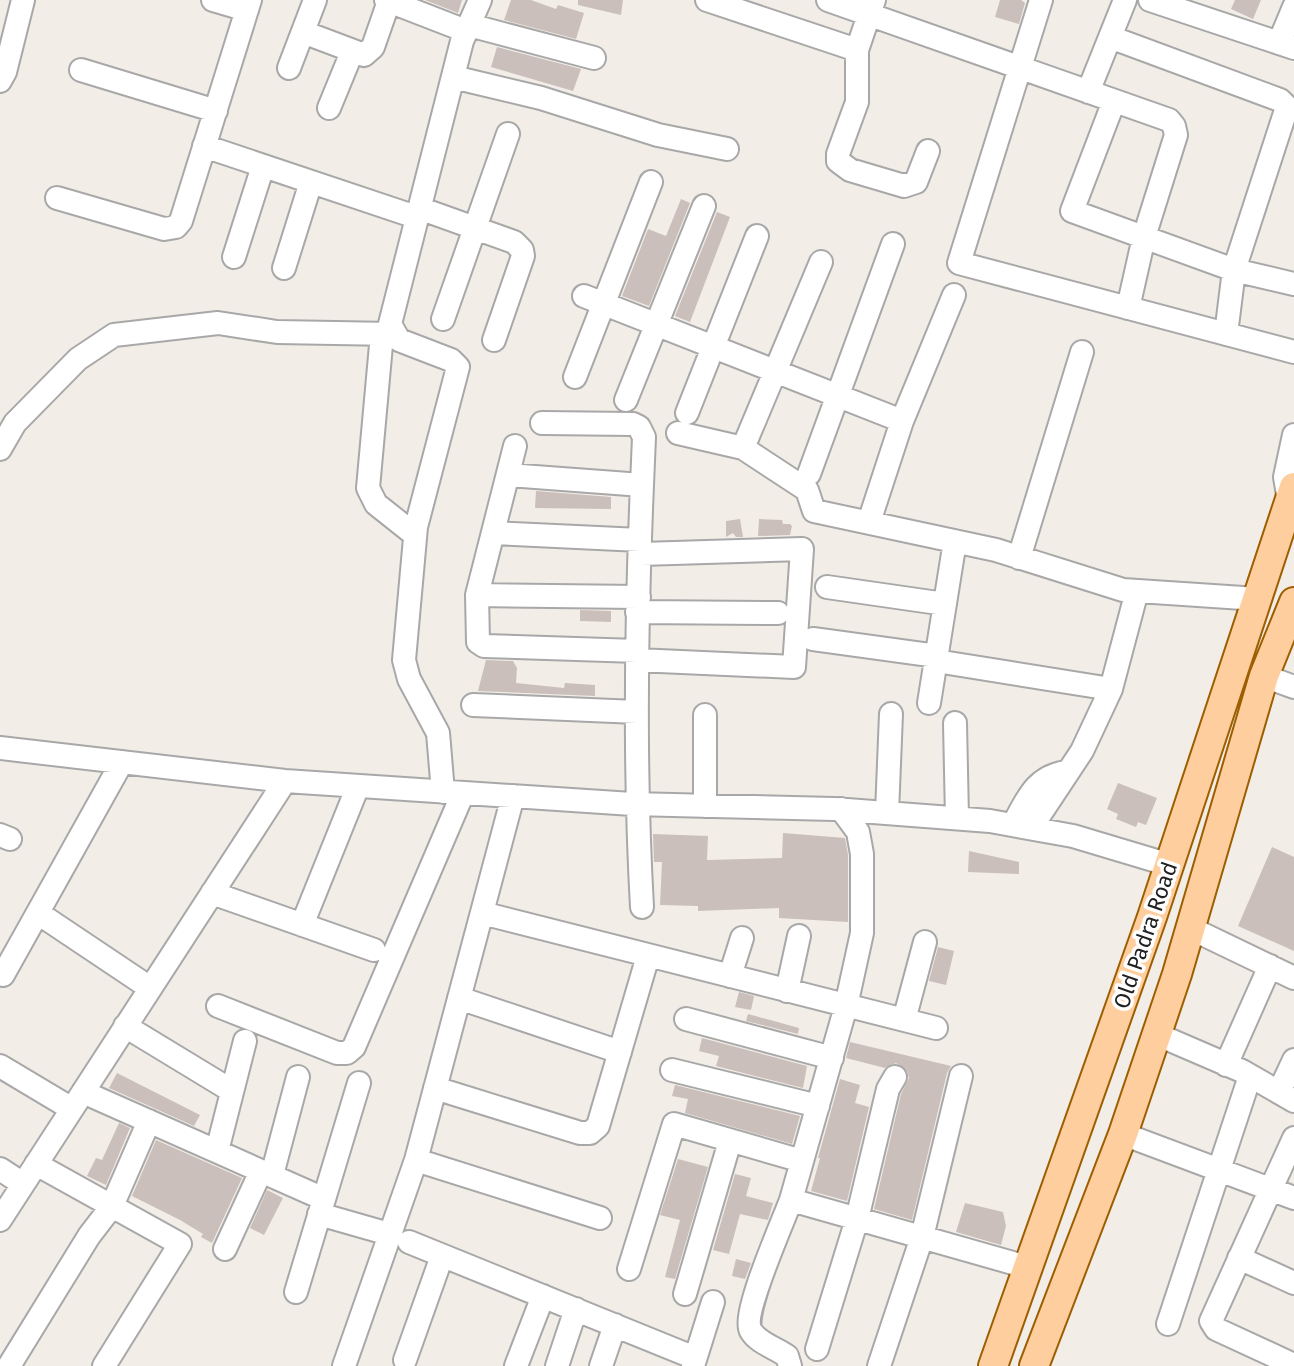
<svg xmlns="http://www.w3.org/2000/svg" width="1294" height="1366" font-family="'Fira Sans',sans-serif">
	<rect width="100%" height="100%" fill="#f2ede7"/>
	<!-- building -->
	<path fill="#cabfba" d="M425,0H462L458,13Z
		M511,0H531L556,9L558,5L584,13L576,39L504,20Z
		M578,0H623L621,15L578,5Z
		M1000,0H1021L1025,3L1019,24L995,17Z
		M1235,0H1261L1253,19L1231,9Z
		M497,47L581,69L573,91L491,67Z
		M681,199L690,203L649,306L622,296L648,229L666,236Z
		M717,212L730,217L690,322L675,316Z
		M536,491L611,497V509L535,508Z
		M740,519L743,537H736L733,533L726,537V521Z
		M759,519L782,520L783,524H790L792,526L790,535L758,536Z
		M580,610L611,611V622L580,621Z
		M486,660L513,661L517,668L516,683L564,688L565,683L595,685V696L478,691Z
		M1118,783L1157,798L1146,825L1138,822L1136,827L1116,819L1118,814L1107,809Z
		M783,833L845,838L848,855V922L779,918V908L698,911V906L660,905L662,862H654L653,834L708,836L707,860L782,858Z
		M1272,847L1294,857V951L1238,926Z
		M969,851L1019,862V874L968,872Z
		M938,947L954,951L946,985L929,981Z
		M739,992L754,996L751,1010L735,1007Z
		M748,1014L799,1028L798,1034L746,1021Z
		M702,1038L807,1066L803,1088L716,1066L719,1056L699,1051Z
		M850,1042L951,1066L947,1073L912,1220L874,1209L901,1094L909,1078L907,1071L896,1063L885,1068L846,1058Z
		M117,1073L200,1115L194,1126L109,1088Z
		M840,1079L860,1085L855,1103L869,1107L847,1201L811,1191L820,1158H818Z
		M675,1085L800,1116L792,1144L685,1113L688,1099L672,1096Z
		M119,1123L130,1128L106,1185L87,1176L96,1158L102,1160Z
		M156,1140L242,1178L212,1243L201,1237L203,1234L180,1220L132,1196Z
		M678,1159L708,1167L675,1279L665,1277L680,1220L660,1215Z
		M735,1174L751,1178L746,1196L773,1203L768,1220L740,1214L729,1254L713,1250Z
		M267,1190L283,1198L264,1235L250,1228Z
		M965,1203L1003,1212L1006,1226L1001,1245L956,1232Z
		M736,1259L751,1263L745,1279L732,1276Z"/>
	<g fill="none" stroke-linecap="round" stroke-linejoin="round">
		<defs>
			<path id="minor" d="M213,0L247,10
				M386,0L466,31
				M707,0L857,50L874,0
				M828,0L1169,120L1174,126L1176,135L1144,237L1128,308
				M1041,0L959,263L1294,352
				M1150,0L1294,48
				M469,25L594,58
				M303,32L364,55L373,47L389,1
				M1110,37L1280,100L1287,107L1234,270L1226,334
				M1279,43L1294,7
				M857,50V102L838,154V161L850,170L904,186L916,182L928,151
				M289,68L315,0
				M81,70L216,111
				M453,77L541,98L658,135L727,149
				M0,81L5,72L23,0
				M1088,92L1125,0
				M1114,101L1072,211L1234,270L1294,284
				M329,108L352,52
				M204,146L416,217
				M57,198L164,229L176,227L181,221L250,0
				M419,208L514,242L522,250L523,256L494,340
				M234,257L263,166
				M284,268L311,182
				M584,296L902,421L869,522
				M443,319L508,134
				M382,334L368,488L376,504L415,535
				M575,377L651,182
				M626,400L704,206
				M687,413L757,236
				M902,421L954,295
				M542,423L633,424L639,427L644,437L642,485
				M678,433L743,448L807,490L814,511L996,550L1123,590L1258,599
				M515,446L477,595L478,642L484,646L637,651
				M743,448L821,262
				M0,449L15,423L78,359L114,335L218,323L277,332L393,334
				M809,474L893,244
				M508,475L642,485C636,625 634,766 642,907
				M1289,501L1285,477L1294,435
				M493,533L640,540
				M1019,558L1082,352
				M827,587L945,604
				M477,595L639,597
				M637,612L778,613
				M813,639L937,656
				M637,660L794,667L802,549L641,554
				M936,661L1111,689
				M1264,676L1294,687
				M929,703L955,541
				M473,705L637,712
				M705,715V806
				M955,723L957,818
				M0,748L285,781L632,804L834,809L990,821L1073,836L1170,865
				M443,792L438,733L409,679L404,660L416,527L458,367L451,360L399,340L390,324L462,41L480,0
				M841,809L858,832L862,854V933L846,1006L791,1200L1027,1267
				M887,813L891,714
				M1013,825C1027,799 1036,775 1068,772
				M1031,828L1082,751L1111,689L1137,591
				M0,835L10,839
				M212,893L374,950
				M38,913L150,988
				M482,913L936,1028
				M302,925L358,786
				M1190,928L1294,978
				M3,975L122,762
				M730,976L742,938
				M787,991L799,936
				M459,998L620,1052
				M218,1006L337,1053H347L354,1047L463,793
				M686,1019L832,1058
				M904,1020L925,942
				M125,1026L232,1091
				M1156,1034L1242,1071L1294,1101
				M1226,1065L1270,966
				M0,1066L72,1109
				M672,1070L818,1106
				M435,1088L580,1133H590L598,1126L648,956
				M83,1092L324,1199
				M1279,1092L1294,1060
				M1123,1134L1294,1198
				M1294,1138L1211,1321L1216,1329L1294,1365
				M217,1151L245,1041
				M416,1160L600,1218
				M36,1164L180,1244L104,1366
				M0,1169L23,1184
				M272,1175L298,1077
				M319,1214L389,1234
				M0,1220L285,781
				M409,1242L695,1358
				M225,1249L261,1171
				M1239,1258L1294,1283
				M629,1269L674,1124L802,1161
				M296,1292L359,1083
				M685,1294L730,1141
				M1168,1324L1250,1076
				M817,1349L857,1219L888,1089L895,1077
				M405,1360L442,1256
				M9,1366L89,1236L112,1206L149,1121
				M344,1366L416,1160L513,796
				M516,1366L543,1296
				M557,1366L576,1309
				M601,1366L615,1325
				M693,1366L713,1302
				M790,1366L787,1356C776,1348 758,1343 751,1331C741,1315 783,1222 791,1200
				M879,1366L922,1237L961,1076"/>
			<path id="major" d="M993,1366L1152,917L1294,487
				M1034,1366L1123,1134L1177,974L1264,676L1294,602"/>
		</defs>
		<!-- minor casing -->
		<use href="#minor" stroke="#a8a8a8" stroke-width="26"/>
		<!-- major casing -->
		<use href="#major" stroke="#9d5e00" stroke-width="32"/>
		<!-- minor -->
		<use href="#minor" stroke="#fff" stroke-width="22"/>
		<!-- major -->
		<use href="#major" stroke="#ffce9e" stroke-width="28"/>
	</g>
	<g text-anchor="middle" stroke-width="7" stroke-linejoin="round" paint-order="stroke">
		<!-- street labels -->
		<g font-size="22" fill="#212121" stroke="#fff">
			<text transform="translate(1145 935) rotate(-71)" y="8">Old Padra Road</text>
		</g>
	</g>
</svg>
